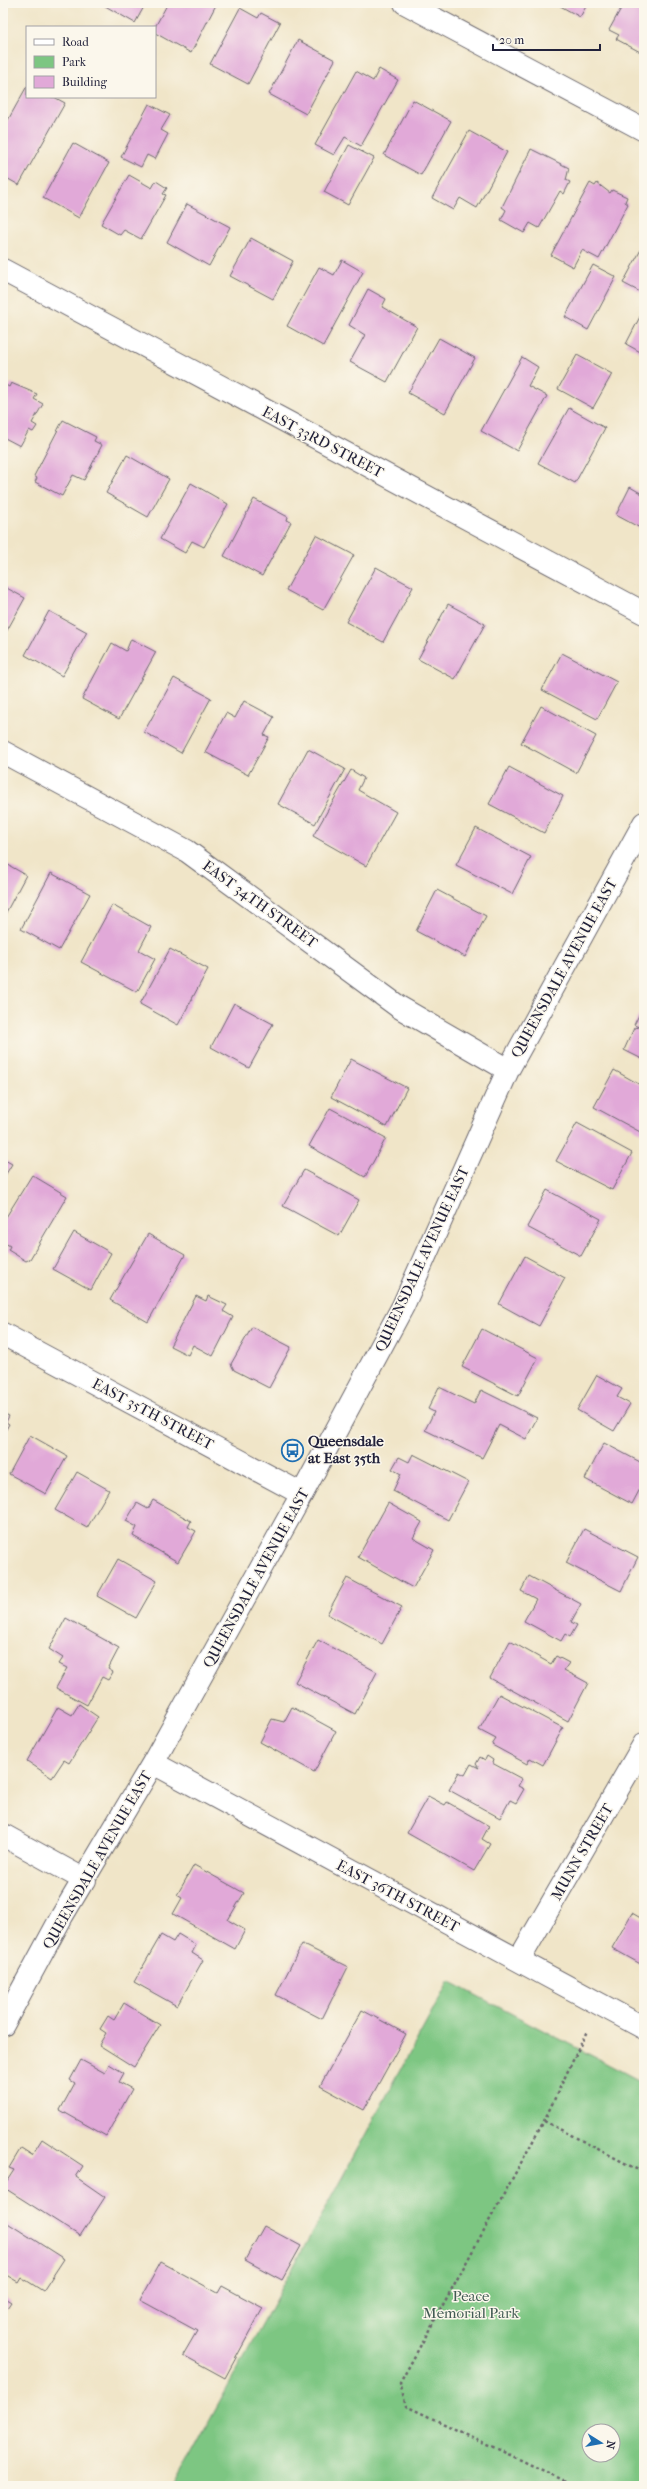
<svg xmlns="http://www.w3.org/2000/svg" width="647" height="2489" font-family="'IM FELL French Canon',serif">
	<rect width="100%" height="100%" fill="#fbf7ec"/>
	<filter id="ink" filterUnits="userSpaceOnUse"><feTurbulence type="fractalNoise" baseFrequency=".025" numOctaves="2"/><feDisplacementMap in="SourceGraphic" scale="8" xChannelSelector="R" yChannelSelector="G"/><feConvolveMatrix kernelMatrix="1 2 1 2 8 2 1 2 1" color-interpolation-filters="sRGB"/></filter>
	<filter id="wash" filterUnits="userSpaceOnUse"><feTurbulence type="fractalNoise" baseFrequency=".012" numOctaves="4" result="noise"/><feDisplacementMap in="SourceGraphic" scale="16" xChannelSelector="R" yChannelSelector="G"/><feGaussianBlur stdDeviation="0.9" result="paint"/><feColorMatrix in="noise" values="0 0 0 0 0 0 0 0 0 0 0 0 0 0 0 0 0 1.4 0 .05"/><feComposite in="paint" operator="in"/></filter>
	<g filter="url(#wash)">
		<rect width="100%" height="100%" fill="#f0e5c8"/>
		<!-- green -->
		<path fill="#7dc682" stroke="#50745e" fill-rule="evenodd" d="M449,1981L644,2083V2486H174ZM589,2431H613V2455H589Z"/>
		<g id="blocks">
			<!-- building -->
			<path fill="#e1a9d8" d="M100,3H146L135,23Z
				M168,3H217L191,53L155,33V27Z
				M555,3H588L580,17Z
				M624,3H644V54L616,39L619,35L609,30Z
				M240,8L258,18L261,13L280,23L248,84L210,64Z
				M298,40L335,60L306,114L269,94Z
				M379,69L398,80L361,146L345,137L334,155L315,145L356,71L373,81Z
				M27,86V97H54L65,103L19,185L3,176V129Z
				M413,100L451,121L421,175L384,155Z
				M149,104L170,115L161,130L168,134L155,159L147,155L141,167L121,157Z
				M469,131L507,152L477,208L460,198L453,210L432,198Z
				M73,143L109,163L79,218L43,198Z
				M349,145L374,158L348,205L324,192Z
				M531,149L569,168L566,180L570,182L564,194L560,191L539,228L530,223L524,233L501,220L506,210L502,207Z
				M129,175L152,188L156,181L167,188L163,194L166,195L141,239L124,230L120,235L101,224Z
				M590,183L595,186L597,183L610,193L612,190L627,197L625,202L628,204L599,259L582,250L573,267L551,255Z
				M187,204L230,227L209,266L167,242Z
				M251,238L293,261L273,299L230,276Z
				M644,244V294L623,283Z
				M342,260L363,272L323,346L287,326L319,267L334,275Z
				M593,265L616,277L588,330L565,317Z
				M368,289L386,299L382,307L417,327L387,382L350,362L365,335L349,325Z
				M644,309V354L626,344Z
				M439,338L475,358L445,413L408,393Z
				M577,355L612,374L593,408L558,389Z
				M522,357L538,367L528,386L547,396L517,451L481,431Z
				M11,383L37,394L34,399L43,404L32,423L37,426L33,432L29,430L20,446L3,437V386L4,384L9,387Z
				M569,408L605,428L575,483L538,463Z
				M63,420L96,437L94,441L102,445L84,480L73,475L62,496L35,482L37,478L34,476Z
				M127,455L169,479L148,517L106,493Z
				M191,483L228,504L204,547L192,541L185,553L160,539Z
				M630,487L644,495V530L616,515Z
				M254,499L288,517L287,520L291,522L262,576L224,556Z
				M316,535L354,555L323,610L286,590Z
				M376,567L413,587L383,642L346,622Z
				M3,586L25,598L4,636H3Z
				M448,604L485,624L455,679L418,659Z
				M49,611L87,632L62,676L25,655Z
				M131,639L156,652L119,719L82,699L112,643L126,651Z
				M562,653L617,682L597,719L542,690Z
				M174,678L211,698L181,753L144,732Z
				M244,701L274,717L264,735L269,737L248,775L205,752L226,713L235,718Z
				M541,706L596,736L576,773L521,743Z
				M308,749L345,769L315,824L278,804Z
				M509,767L563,796L544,833L489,804Z
				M351,770L364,778L358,790L396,812L366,866L313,836Z
				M476,828L531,857L512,894L456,865Z
				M3,862L26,875L3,918Z
				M51,873L90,894L59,950L21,929Z
				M437,890L486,916L465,957L416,931Z
				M112,905L151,927L139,950L155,959L137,992L81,962Z
				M170,949L208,969L178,1025L140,1004Z
				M234,1003L273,1024L249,1068L211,1047Z
				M640,1013L644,1015V1060L624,1050L634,1028L639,1027L634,1025Z
				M351,1059L407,1088L387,1127L331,1097Z
				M614,1070L644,1087V1134L594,1107Z
				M330,1108L386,1138L365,1177L309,1146Z
				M577,1123L632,1153L612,1190L556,1161Z
				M3,1159L12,1164L3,1179Z
				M304,1170L359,1200L339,1236L283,1206Z
				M32,1175L67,1196L30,1259L26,1261L8,1250L10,1246L3,1242V1222Z
				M547,1190L601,1219L581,1256L527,1227Z
				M74,1232L111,1253L91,1290L53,1269Z
				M148,1234L185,1255L148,1322L110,1300Z
				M525,1256L565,1278L539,1326L499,1304Z
				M196,1296L206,1301L208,1296L227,1305L223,1311L233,1317L213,1356L193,1345L188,1355L170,1346Z
				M252,1327L291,1347L269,1388L234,1370L231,1364Z
				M482,1329L538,1358L518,1396L462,1367Z
				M597,1375L622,1389L617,1397L630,1404L614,1431L577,1410Z
				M439,1387L474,1404L481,1390L537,1418L526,1439L499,1425L482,1458L425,1430L434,1412L428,1409Z
				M3,1413L9,1416L6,1422L9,1424L3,1435Z
				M30,1435L67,1456L46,1494L9,1474Z
				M604,1443L644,1464V1489L641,1487L632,1504L585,1479Z
				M413,1454L468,1482L448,1520L393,1491L401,1474L392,1469L399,1457L409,1462Z
				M77,1472L109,1490L87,1528L55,1510Z
				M153,1500L191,1521L188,1527L196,1531L178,1562L133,1536L137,1527L126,1521L137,1503L148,1509Z
				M388,1503L422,1522L413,1538L434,1550L413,1588L358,1557Z
				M584,1529L638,1557L621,1591L566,1563Z
				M118,1559L157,1581L136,1618L97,1596Z
				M529,1576L581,1604L571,1622L577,1625L570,1637L565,1634L561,1641L524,1621L536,1599L521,1591Z
				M347,1578L402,1607L382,1644L327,1614Z
				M66,1618L119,1648L108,1669L113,1672L108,1680L102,1677L87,1705L56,1688L67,1668L59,1664L63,1658L49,1649Z
				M318,1640L377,1672L355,1714L295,1682Z
				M510,1641L551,1664L556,1656L569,1663L564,1670L588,1683L568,1721L490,1678Z
				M499,1694L563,1728L543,1765L530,1758L527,1764L492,1745L496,1739L479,1730Z
				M79,1704L98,1717L69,1763L64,1760L52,1778L27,1761L58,1707L72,1715Z
				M292,1707L336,1731L314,1772L260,1742L272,1719L284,1722Z
				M487,1756L493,1760L492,1763L522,1779L518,1786L524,1789L516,1803L510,1800L500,1818L449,1790L459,1772L465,1775L471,1764L479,1768L476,1764L480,1757L485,1760Z
				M428,1796L445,1805L447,1802L489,1826L482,1839L490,1844L474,1871L407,1833Z
				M194,1865L244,1893L228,1920L245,1930L235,1949L173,1914L182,1898L177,1895Z
				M632,1913L644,1920V1966L612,1948Z
				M178,1934L196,1945L192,1953L203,1960L177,2006L134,1982L161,1935L173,1942Z
				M302,1944L348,1967L322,2019L276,1995Z
				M124,2003L160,2025L134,2067L99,2045L106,2033L100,2029L108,2016L114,2020Z
				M362,2010L406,2034L364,2110L320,2086Z
				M81,2060L105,2073L109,2064L124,2073L119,2082L132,2089L106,2136L60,2110L75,2083L70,2080Z
				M42,2139L83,2166L76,2177L105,2197L80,2236L3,2187L14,2170L9,2168L21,2148L32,2155Z
				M3,2220L64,2259L43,2291L21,2277L18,2282L3,2273Z
				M264,2226L301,2246L282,2280L245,2260Z
				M161,2262L218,2293L222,2286L263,2308L225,2378L183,2355L197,2331L140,2300Z
				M3,2297L11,2302L3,2314Z"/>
		</g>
	</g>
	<g filter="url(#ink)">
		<use href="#blocks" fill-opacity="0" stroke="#6a666c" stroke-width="1"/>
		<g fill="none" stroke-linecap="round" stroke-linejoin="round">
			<defs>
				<path id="minor" d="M405,3L644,130
					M3,270L644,613
					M3,752L187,851L399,1007L508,1070
					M3,1334L302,1494
					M153,1763L644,2028
					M3,1835L85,1880
					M519,1960L644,1744
					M3,2025L62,1916L153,1763L302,1494L403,1306L508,1070L644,823"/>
			</defs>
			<!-- minor casing -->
			<use href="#minor" stroke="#6a666c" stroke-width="24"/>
			<!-- path -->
			<path stroke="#6a666c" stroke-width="2.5" stroke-dasharray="3 3" stroke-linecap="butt" d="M544,2121L644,2173
				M576,2486L406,2406L400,2383L544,2121L587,2031"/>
			<!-- minor -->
			<use href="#minor" stroke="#fff" stroke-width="22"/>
		</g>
	</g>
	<!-- icons -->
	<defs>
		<symbol id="bus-ring" viewBox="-11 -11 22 22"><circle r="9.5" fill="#fbf7ec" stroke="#1f6fb2" stroke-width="1.5"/><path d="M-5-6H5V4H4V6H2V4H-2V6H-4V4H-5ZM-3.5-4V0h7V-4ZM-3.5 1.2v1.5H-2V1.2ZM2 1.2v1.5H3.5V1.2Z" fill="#1f6fb2"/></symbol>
	</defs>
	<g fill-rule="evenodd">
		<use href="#bus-ring" x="280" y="1438" width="25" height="25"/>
	</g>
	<g text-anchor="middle" stroke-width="3" stroke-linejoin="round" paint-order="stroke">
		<!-- street labels -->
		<g font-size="15" fill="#22223b" stroke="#fbf7ec">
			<text transform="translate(323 442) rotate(28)" y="5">EAST 33RD STREET</text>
			<text transform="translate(260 904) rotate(36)" y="5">EAST 34TH STREET</text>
			<text transform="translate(564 968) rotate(-61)" y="5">QUEENSDALE AVENUE EAST</text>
			<text transform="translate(422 1259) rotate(-65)" y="5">QUEENSDALE AVENUE EAST</text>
			<text transform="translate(153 1414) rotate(28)" y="5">EAST 35TH STREET</text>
			<text transform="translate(256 1578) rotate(-61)" y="5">QUEENSDALE AVENUE EAST</text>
			<text transform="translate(582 1852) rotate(-60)" y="5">MUNN STREET</text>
			<text transform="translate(97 1860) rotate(-60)" y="5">QUEENSDALE AVENUE EAST</text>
			<text transform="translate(398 1896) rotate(28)" y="5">EAST 36TH STREET</text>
		</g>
		<!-- poi labels -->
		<g font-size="15" font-weight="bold" fill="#22223b" stroke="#fbf7ec" text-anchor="start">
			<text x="308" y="1446">Queensdale<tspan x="308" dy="17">at East 35th</tspan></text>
		</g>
		<!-- park labels -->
		<g font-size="15" fill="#425b54" stroke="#fbf7ec">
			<text x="471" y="2301">Peace<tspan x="471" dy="17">Memorial Park</tspan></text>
		</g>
	</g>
	<!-- margin -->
	<rect width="647" height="2489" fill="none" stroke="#fbf7ec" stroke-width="16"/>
	<!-- legend -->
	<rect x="26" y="26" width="130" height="72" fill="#fbf7ec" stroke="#a4a2a5"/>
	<rect x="34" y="39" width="20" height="6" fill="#ffffff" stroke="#a4a2a5"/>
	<text x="62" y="46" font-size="12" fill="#22223b">Road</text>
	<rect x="34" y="56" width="20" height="12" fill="#7dc682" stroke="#a4a2a5"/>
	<text x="62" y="66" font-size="12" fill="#22223b">Park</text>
	<rect x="34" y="76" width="20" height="12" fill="#e1a9d8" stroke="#a4a2a5"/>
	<text x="62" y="86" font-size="12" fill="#22223b">Building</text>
	<!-- north arrow -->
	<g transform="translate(601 2443) rotate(101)"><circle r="19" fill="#fbf7ec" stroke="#a4a2a5"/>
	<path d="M0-3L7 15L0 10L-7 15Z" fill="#1f6fb2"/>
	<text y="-6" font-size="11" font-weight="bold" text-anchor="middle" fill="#22223b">N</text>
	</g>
	<!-- scale -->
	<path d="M493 44v6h107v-6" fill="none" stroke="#22223b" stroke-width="2"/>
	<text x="499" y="44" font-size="12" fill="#22223b" stroke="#fbf7ec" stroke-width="3" paint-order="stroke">20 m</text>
</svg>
